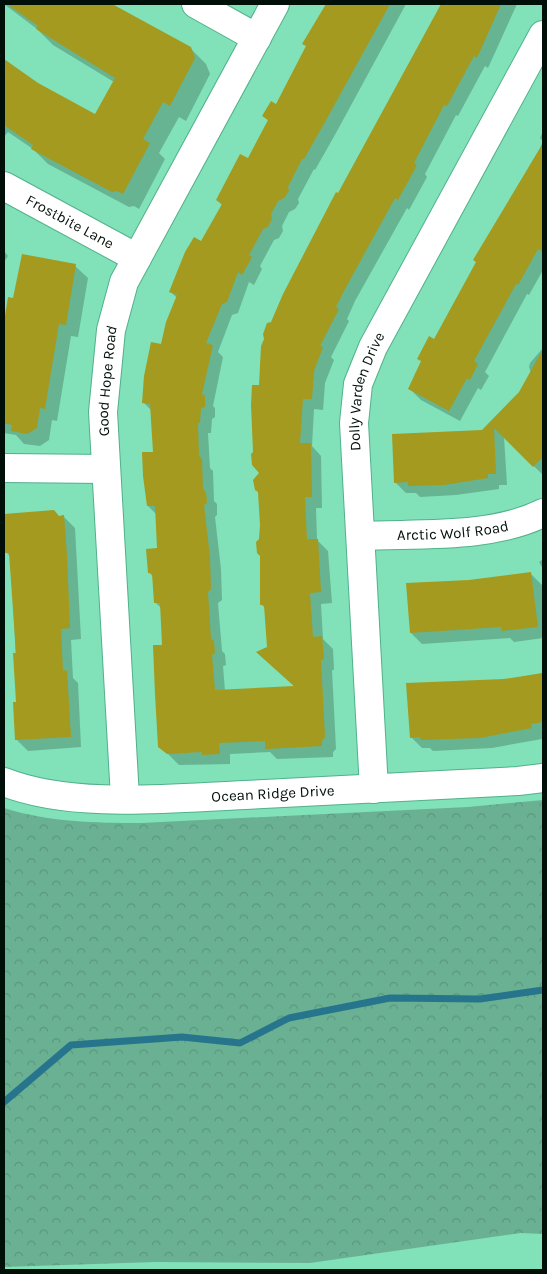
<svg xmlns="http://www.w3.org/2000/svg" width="547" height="1274" font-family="Karla,sans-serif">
	<defs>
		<pattern id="park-crowns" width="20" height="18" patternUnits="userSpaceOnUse" patternTransform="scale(1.25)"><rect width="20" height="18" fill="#6ab193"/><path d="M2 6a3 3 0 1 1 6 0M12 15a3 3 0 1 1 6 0" fill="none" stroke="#5a977d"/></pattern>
	</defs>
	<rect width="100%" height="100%" fill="#81e1b8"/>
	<!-- park -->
	<path fill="url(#park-crowns)" d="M543,800V1234L521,1233L310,1263L155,1262L4,1267V808C48,822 96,823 141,823L468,807Z"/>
	<!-- shadow -->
	<path fill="#0003" d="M4,4H112L190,48L206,64L210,74L186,121L179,117L159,153L165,159L139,209L134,206L129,207L48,164L33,149L8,132L4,137V64L96,116L114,82L53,45L37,29Z
		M327,4H406L336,133L315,170L314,169L298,199L299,203L295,209L289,212L282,226L283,231L279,238L274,240L260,266L262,269L254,285L249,282L238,313L232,315L218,352L223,357L213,406L215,408V417L212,419L211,433H208L210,468L213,471L214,501L217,504V515L215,517L221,569L222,600L218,603L222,651L225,654L226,665L223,666L225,691L295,687L258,653L268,648L266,609L262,605L261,473L255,452L260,387L272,323L443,4H517L488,68L485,66L458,116L456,115L425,174L427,177L409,210L407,208L355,301L347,319L349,321L331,357L334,360L325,383L323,410L314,409L312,446L321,456L322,508H316L317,540L328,551L332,603L321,604L323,639L333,649L334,670H332L336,749L333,752V757L277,759L270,752L230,754V764L179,765L160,746L164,646L162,609L155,602L154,577L149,573L159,549L156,514L148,506L154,453L152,411L144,403L177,298L171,292L223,206L217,200L249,160L269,121L264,116L277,105L307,47L304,44Z
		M543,131V270L529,295L527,294L485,372L489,376L481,390L478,388L460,421L421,400L410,389L536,158L543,141L540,138Z
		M4,251L8,256L4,262Z
		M75,266L88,278L78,337L71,336L57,421L52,420L49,440L40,446L24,444L16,435L4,433V334L9,298L14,299Z
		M543,348V475L504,437L507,485H499V489L456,495L420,497L416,493H406L395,482L482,431L520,392L531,373L529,367L530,363Z
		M54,512L59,517H64L75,528L81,639L71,640L73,678L78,683L81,747L28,751L17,740L18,703L11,557L6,552L4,515Z
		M543,559V569L539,562Z
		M531,574L542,585L543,638L514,642L510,638L422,644L411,633Z
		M543,673L542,739L492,748L433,751L430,748H422L411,737L504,680Z"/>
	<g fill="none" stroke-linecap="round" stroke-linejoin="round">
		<!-- stream -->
		<path stroke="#27758c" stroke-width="7" d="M4,1102L71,1045L182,1037L240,1043L289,1018L390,998L480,999L543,990"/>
	</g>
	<!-- building -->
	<path fill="#a39a1f" d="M7,4H112L191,47L195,58L170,106L163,102L143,139L150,143L123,194L117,191L112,192L31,149L33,145L4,125V59L38,83L95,114L115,78L36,29L38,26Z
		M326,4H390L325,122L304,159H302L288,187L289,191L284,198L278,201L271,214L272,219L268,227L263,229L249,255L252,257L242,275L238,272L227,302L222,304L206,343L213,345L202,394L205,396V407L201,408L200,423H198L199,456L202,459L203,489L206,492L207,503L204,505L210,557L211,589L208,592L211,639L214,641L215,653L212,655L215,690L294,686L256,652L267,647L264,605H260V556L257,553L256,542L259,539L260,525L258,492L255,490L253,480L259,473L252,465L251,454L253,452L251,405L252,385H259L261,346L264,339L263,334L267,323L271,322L283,294L336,192L338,193L441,4H501L477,58L474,56L447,106L444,105L414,163L417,165L398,200L395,198L345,289L336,307L339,309L320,346L323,347L314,371L312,399H303L300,443H311L312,497H305L307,539H318L321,592L310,593L313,637L322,636L324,659L321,660L325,737L322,741V746L265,749V741L219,743L220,754L202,755V752L167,754L158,747L155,694L153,645H162L160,603H154L152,573H148L146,549L157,548L155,506H147L143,476L142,452H153L150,404L142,403L144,376L151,342L161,344L166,322L177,295L169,292L185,252L194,237L201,241L222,204L216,200L240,154L248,158L268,120L262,116L271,101L276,104L306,46L302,44Z
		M543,143V252L538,249L518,285L516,284L474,361L478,364L470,380L467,378L449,411L408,389L421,361L417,359L429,336L434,339L476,262L473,260Z
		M22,254L76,264L66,325L59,324L45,409L40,408L37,428L27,434L11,431L12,425L4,423V322L8,297L13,298Z
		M543,349V457L533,467L494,428L496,474H488V478L444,485L408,486V482L394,483L392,434L482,430L519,392Z
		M54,510L59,516L64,515L67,555L70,628L61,629L63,671L67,670L71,737L15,740L13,702H16L13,653H16L9,553H5L4,514Z
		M531,572L538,627L502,631L501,627L410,633L406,583L469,580Z
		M543,673V722L531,724L532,728L480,738L421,740L420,737L410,738L406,683L504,679Z"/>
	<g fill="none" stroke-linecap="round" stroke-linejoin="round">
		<defs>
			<g id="street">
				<path d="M196,4L257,38"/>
				<path id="s1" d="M4,186L137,258"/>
				<path d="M4,468L106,469"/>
				<path id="s2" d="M361,536C419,533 490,539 543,513"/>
				<path id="s3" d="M4,782C72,809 172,798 245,795C336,790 427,786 518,781L543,778"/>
				<path id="s4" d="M374,789L354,423L358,384L373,347L543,35"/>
				<path id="s5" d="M125,798L103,412L111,330L124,282L275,4"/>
			</g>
		</defs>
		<!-- street casing -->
		<use href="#street" stroke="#51b18b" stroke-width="30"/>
		<!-- street -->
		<use href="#street" stroke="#fff" stroke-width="28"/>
	</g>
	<g text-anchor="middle" stroke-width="4" stroke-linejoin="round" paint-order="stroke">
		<!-- street labels -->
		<g font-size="15" fill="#000f08" stroke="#caf7e1">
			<text dy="5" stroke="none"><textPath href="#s1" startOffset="75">Frostbite Lane</textPath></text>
			<text dy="5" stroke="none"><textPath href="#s5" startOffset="418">Good Hope Road</textPath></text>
			<text dy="5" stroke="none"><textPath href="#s4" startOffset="400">Dolly Varden Drive</textPath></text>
			<text dy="5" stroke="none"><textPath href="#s2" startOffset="92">Arctic Wolf Road</textPath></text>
			<text dy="5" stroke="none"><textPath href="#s3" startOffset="271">Ocean Ridge Drive</textPath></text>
		</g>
	</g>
	<!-- border -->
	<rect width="547" height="1274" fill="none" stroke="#000f08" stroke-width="10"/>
</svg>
